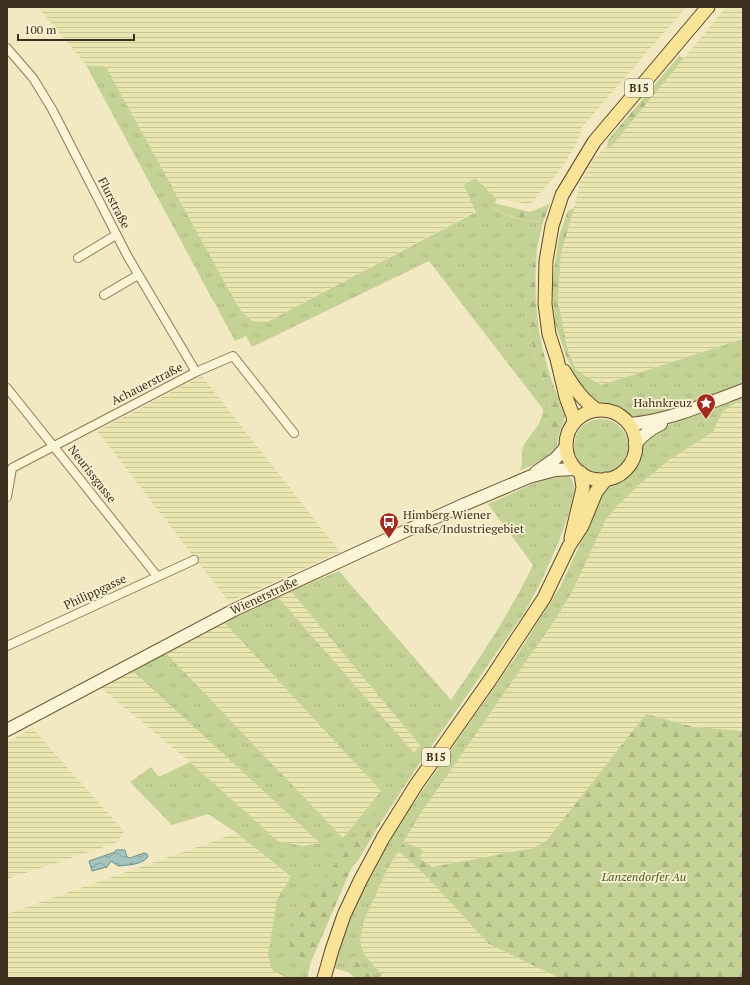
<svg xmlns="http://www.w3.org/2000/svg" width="750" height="985" font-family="'PT Serif',serif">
	<defs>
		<pattern id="farmland-rules" width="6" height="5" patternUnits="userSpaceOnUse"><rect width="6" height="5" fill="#e9e5af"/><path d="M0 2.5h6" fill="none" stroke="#c9c596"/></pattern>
		<pattern id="grass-tufts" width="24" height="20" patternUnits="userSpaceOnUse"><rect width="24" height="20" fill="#c5d295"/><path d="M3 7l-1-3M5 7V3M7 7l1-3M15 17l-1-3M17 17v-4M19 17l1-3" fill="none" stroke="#aab580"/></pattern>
		<pattern id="forest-firs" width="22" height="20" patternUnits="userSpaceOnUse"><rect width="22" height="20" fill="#c5d295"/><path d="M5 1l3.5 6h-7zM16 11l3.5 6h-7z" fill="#aab580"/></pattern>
		<pattern id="water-waves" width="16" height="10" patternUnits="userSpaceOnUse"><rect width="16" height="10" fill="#a5c4be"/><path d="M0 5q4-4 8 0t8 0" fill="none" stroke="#88a09a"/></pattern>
	</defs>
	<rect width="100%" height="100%" fill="#f2e8c2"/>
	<!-- farmland -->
	<path fill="url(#farmland-rules)" d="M38,7H686L583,126L576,145L558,173L530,204L497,199L475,178L464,185L476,211L267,322L252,321L240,310L106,67L86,65Z
		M726,7H743V339L600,385L576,370L567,347L558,301L561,253L574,208L580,183L594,159L607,146L611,147Z
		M202,376L340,552L229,602L97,431Z
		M743,400V731L694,727L646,714L547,840L534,848L432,867L420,858L423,850L404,842L421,813L557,617L573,590L605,521L617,506L638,486L669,460L713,432L723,411L736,403Z
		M291,591L420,745L414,753L278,597Z
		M224,622L381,791L343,838L166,653Z
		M133,671L320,843L303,846L278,841L190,762L101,688Z
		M32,728L124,831L116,843L7,879V743Z
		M237,833L291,878L277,899L273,971L287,978H9L7,970V914Z
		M398,850L430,880L489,944L559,978H383L382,975L364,954L360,942L363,923L387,870Z"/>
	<!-- grass -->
	<path fill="url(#grass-tufts)" d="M86,65L106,67L240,310L252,321L267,322L476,212L464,185L475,178L497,199L492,207C509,218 523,221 543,222L537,249L525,288L527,325L537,363L549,394L550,414L542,432L549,436L558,437L556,450L550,457L519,471C525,464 520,456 523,447C529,434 543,425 543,409L429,261L252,347L246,336L235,341Z
		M743,339V385L643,419L632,417L624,409L615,405L598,402L588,397L581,389L566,356L576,370L601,385Z
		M743,394V400L736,403L723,411L713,432L669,460L638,486L617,506L605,521L573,590L557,617L421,813L387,870L363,923L360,942L364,954L382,975L380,978H372L354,957L348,972L334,968L342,941L359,898L378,860L409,810L517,655L560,587L585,534L599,496L605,489L615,485L628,476L635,468L641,455L644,439L651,432L717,406L722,402Z
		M574 446a27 27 0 1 1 54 0a27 27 0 1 1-54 0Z
		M558,474L567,475L572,479L575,489L568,516L559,541L541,582L524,613L415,770L334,865L300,913L292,930L299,958L311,962L307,978H287L273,971L268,956L277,899L291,877L237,833L208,814L172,825L130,782L151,767L159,777L190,762L278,841L303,846L320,843L133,671L166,653L343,838L381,791L224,622L238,614L278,597L414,753L420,745L291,591L339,571L451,700C481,656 510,613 533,565L488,504L546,478Z"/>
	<!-- forest -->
	<path fill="url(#forest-firs)" d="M679,56L684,58L611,147L607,146L608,140Z
		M494,203L530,212L550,204L543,222C523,221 509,217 492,207Z
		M574,208L561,253L558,301L567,347L576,370L566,356L555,323L552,287L559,236L568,211Z
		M537,249C532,308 539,354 563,409L565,415L564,421L558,437L549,436L542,432L550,414L549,394L537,363L527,325L526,306L525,288Z
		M646,714L694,727L743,731V978H559L489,944L430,880L398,850L404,842L423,850L420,858L432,867L534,848L547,840Z
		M415,770L376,830L359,859L351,869L311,962C301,959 290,954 290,943C288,908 390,800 415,770Z
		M354,957L372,978H355L348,972Z"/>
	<!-- water -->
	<path fill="url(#water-waves)" stroke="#6a948d" d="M116,850H125L127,857L130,858L144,853L147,854L148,857C141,865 128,865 118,866L111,861L107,867L92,871L89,861L115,852Z"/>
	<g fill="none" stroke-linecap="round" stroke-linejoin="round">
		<defs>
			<path id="street" d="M7,48L33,78L52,109L128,257L196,372
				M78,258L116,235
				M104,295L138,275
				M7,388L157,576
				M7,497L12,468L196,372L233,356L294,433
				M7,646L194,560"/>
			<path id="secondary" d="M629,424C668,421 706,404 743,390
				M635,444C643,435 650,429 661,424
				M536,472L555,459L566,447
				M7,730L236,609L366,549L463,505L529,477L555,470L575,469"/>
			<path id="primary" d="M564,371C573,386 582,400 597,410
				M566 445a35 35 0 1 1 70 0a35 35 0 1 1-70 0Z
				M574,423L573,416L566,397L557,359L549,334L545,304L546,261L552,226L562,195L594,142L708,7
				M571,538L583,488L581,473
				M324,978L332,950L344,915L360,881L383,838L416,785L490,680L544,598L569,546L582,526L596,492L606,479"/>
		</defs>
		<!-- street casing -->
		<use href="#street" stroke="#8e7a57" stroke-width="10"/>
		<!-- secondary casing -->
		<use href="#secondary" stroke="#705a3a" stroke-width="14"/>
		<!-- primary casing -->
		<use href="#primary" stroke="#5c472c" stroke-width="15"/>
		<!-- street -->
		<use href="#street" stroke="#fcf4d6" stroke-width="8"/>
		<!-- secondary -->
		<use href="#secondary" stroke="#fcf4d6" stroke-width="12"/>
		<!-- primary -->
		<use href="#primary" stroke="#f9e397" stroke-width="13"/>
	</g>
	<!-- icons -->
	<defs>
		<symbol id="sight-pin" viewBox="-11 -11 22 30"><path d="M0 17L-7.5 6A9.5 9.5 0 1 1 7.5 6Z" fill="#a32c21" stroke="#f9f1d3"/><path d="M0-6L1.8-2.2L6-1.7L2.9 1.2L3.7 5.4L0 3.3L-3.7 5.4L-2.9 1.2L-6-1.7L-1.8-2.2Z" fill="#fff"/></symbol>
		<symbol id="bus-pin" viewBox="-11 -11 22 30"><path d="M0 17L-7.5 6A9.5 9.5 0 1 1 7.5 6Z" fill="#a32c21" stroke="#f9f1d3"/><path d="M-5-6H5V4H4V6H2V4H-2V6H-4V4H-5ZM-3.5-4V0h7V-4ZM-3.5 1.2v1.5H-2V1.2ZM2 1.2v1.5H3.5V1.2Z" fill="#fff"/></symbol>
	</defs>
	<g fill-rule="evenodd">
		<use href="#sight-pin" x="695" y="392" width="22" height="30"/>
		<use href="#bus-pin" x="378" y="511" width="22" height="30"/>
	</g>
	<g text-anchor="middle" stroke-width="3.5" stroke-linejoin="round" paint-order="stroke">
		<!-- shield labels -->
		<g fill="#f9f1d3" stroke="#756954" stroke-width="1">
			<rect x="625" y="79" width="28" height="18" rx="3"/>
			<rect x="422" y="748" width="28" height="18" rx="3"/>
		</g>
		<g font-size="11" font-weight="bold" fill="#3d2f1d">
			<text x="639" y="92">B15</text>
			<text x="436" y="761">B15</text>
		</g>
		<!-- street labels -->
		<g font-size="12" fill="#3d2f1d" stroke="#f9f1d3">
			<text transform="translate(114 203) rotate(63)" y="4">Flurstraße</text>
			<text transform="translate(147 384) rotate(-27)" y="4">Achauerstraße</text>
			<text transform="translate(92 474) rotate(52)" y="4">Neurissgasse</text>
			<text transform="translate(95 592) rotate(-25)" y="4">Philippgasse</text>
			<text transform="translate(264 596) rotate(-25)" y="4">Wienerstraße</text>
		</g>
		<!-- poi labels -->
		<g font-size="12" fill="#3d2f1d" stroke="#f9f1d3" text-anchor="end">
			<text x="692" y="407">Hahnkreuz</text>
			<text x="403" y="519" text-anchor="start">Himberg Wiener<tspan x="403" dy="14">Straße/Industriegebiet</tspan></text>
		</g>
		<!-- park labels -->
		<g font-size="12" font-style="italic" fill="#475b21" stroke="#f9f1d3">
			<text x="644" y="881">Lanzendorfer Au</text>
		</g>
	</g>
	<!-- border -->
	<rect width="750" height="985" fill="none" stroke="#3d2f1d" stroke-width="16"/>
	<!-- scale -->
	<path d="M18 34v6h116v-6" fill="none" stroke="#3d2f1d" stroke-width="2"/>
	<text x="24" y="34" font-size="12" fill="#3d2f1d" stroke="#f9f1d3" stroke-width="3" paint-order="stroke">100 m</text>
</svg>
